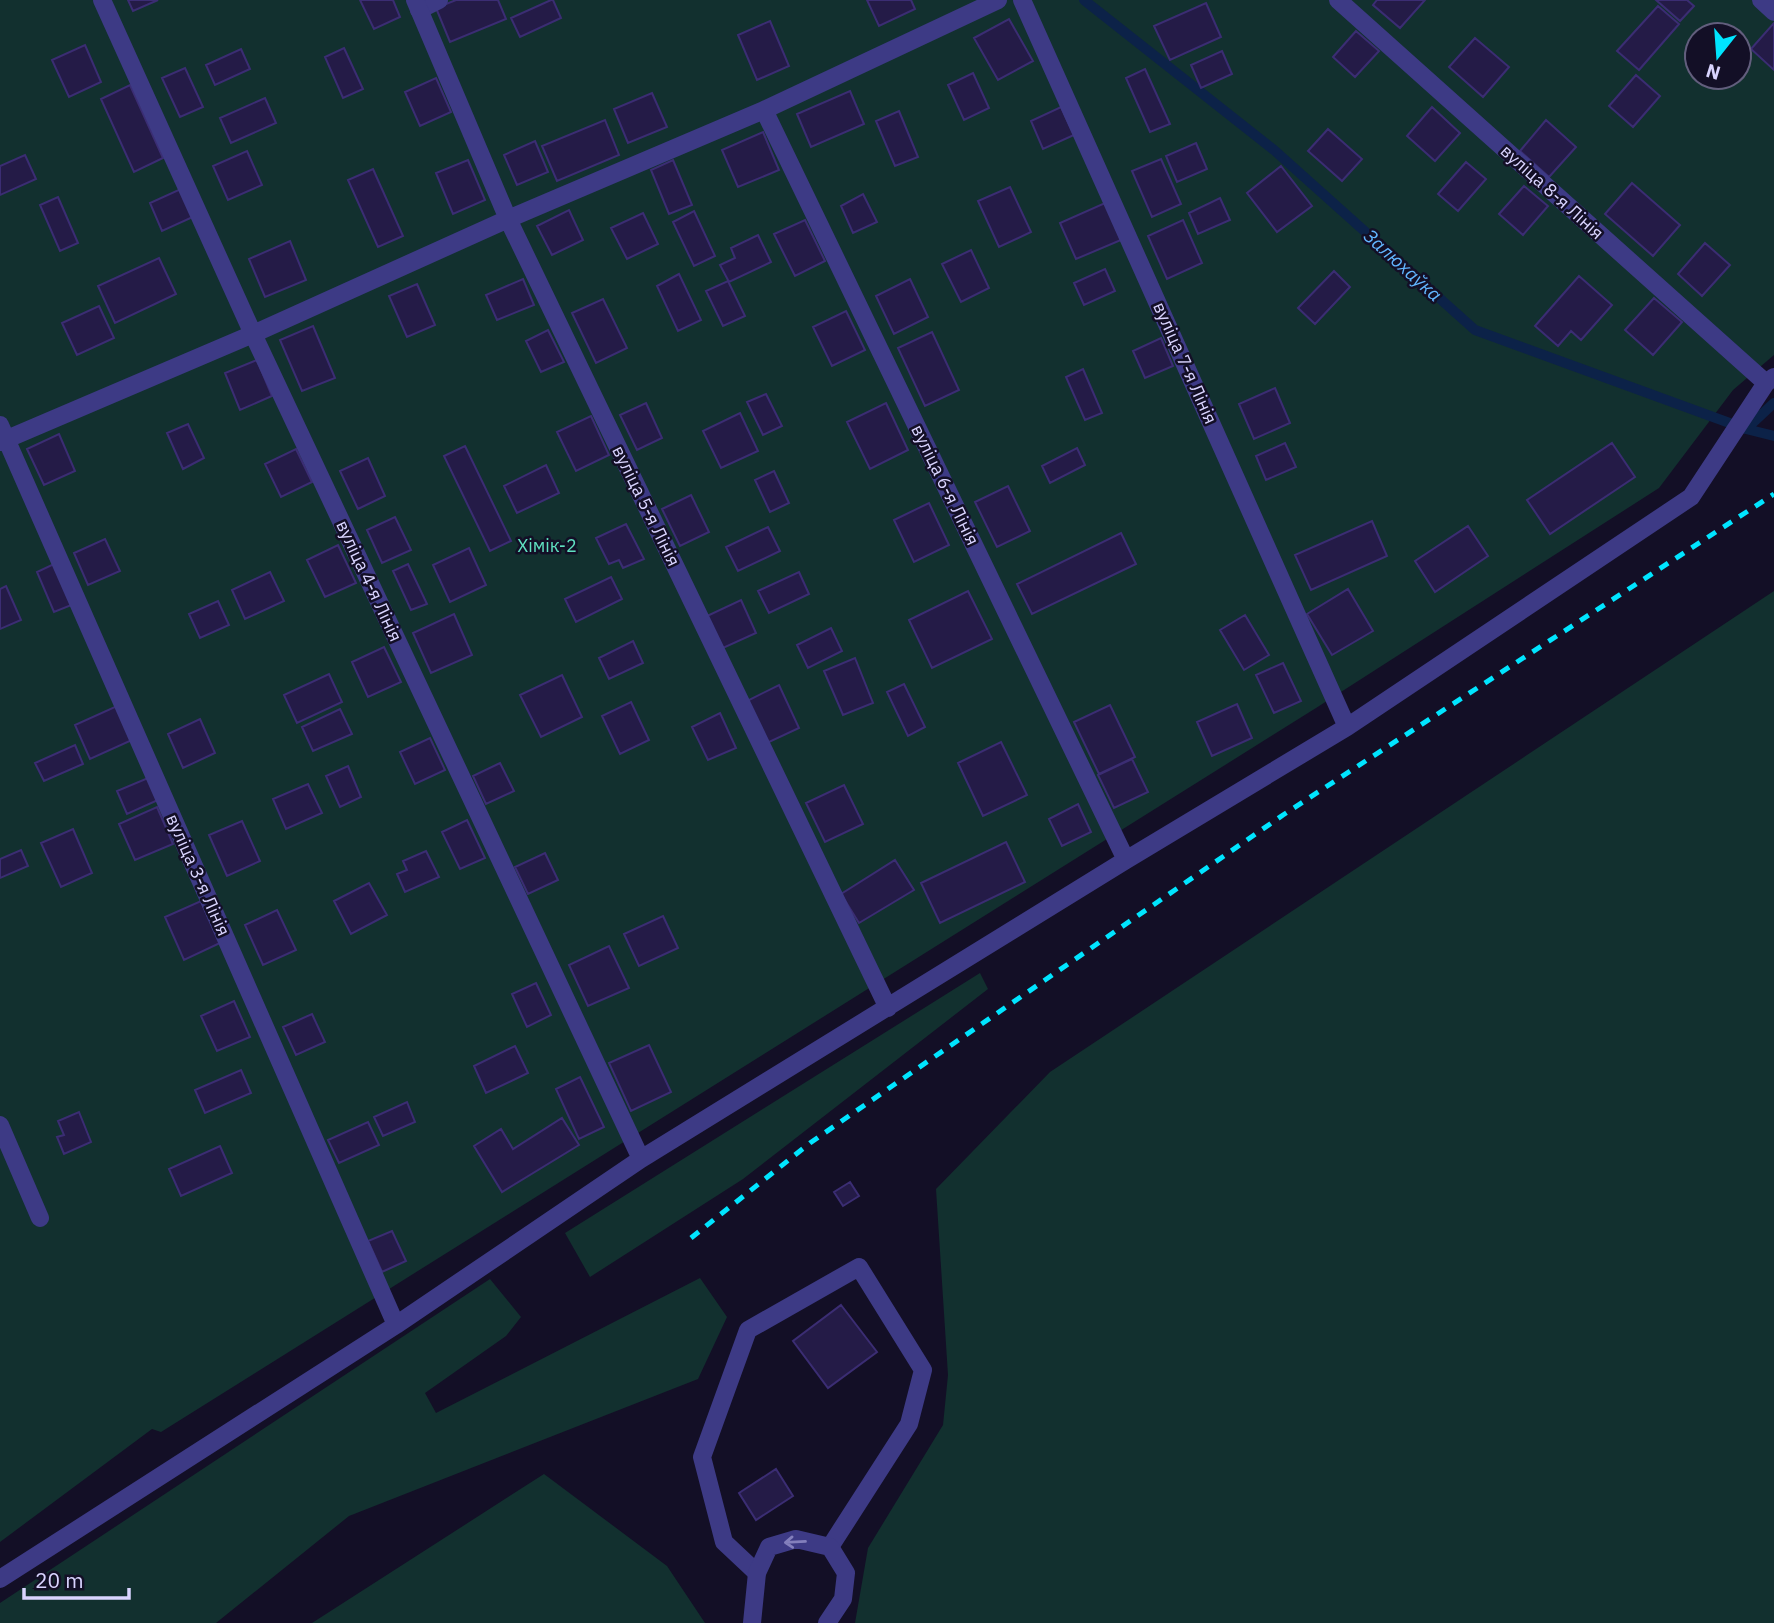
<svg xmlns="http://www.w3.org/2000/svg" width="1774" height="1623" font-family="'IBM Plex Sans',sans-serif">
	<rect width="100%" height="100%" fill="#130f26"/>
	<!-- green -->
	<path fill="#12302f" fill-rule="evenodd" d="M0,0H1774V355L1733,390L1659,488L1316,708L161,1432L152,1429L0,1542ZM1697,35H1739V77H1697Z
		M1774,591V1623H855L868,1548L943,1425L948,1375L936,1189L1050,1072Z
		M980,973L988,989L743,1179L590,1277L565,1233Z
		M700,1278L727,1317L698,1379L349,1516L216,1623H0V1603L490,1279L521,1317L506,1336L425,1393L436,1413Z
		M544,1474L667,1566L705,1623H312Z"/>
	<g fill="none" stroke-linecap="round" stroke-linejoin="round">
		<!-- stream -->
		<path stroke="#0c2248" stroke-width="10" d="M1084,0L1274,150L1475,330L1746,429L1774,436
			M1746,429L1774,403"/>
	</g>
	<!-- building -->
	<path fill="#241b47" stroke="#3b2d73" stroke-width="2" d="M128,0H158L133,11Z
		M360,0H393L400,17L374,29Z
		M456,0H498L506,19L450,42L436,8Z
		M551,0H553L561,18L520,37L511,18Z
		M867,0H911L915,9L879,26Z
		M1377,0H1425L1400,28L1373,5Z
		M1656,0H1687L1694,6L1680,21Z
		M1206,3L1221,37L1170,60L1154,26Z
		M1658,6L1679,24L1639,70L1617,51Z
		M1009,19L1033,61L998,80L974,38Z
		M770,21L789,66L757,80L738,35Z
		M1774,23V70L1751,49Z
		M1356,31L1379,51L1355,77L1333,57Z
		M1475,38L1509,67L1483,97L1449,67Z
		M85,45L101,82L69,97L52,60Z
		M344,48L363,89L343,98L325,57Z
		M241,49L250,69L215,85L206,65Z
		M1222,51L1232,74L1201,88L1191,65Z
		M185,68L203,107L180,117L162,78Z
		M1145,69L1170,124L1150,132L1126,78Z
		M973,73L989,108L964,120L948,85Z
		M1636,75L1660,96L1633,127L1609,106Z
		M436,78L451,112L420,126L405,92Z
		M130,85L163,158L134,172L101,99Z
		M850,91L864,124L811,147L797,114Z
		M652,93L667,127L628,143L614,109Z
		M265,98L276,123L231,143L220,118Z
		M1061,107L1074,135L1043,149L1031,121Z
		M1432,107L1460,133L1435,161L1407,136Z
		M899,111L918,157L895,166L876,121Z
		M605,120L619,155L557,181L542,146Z
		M1546,120L1576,147L1549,177L1520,151Z
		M1328,129L1362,159L1342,181L1308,151Z
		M763,132L779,170L738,187L722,150Z
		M535,141L548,172L517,185L504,155Z
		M1196,143L1207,169L1177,182L1166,156Z
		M247,151L262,185L228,200L213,166Z
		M25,155L36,179L0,195V166Z
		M1161,159L1181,204L1152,217L1132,171Z
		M468,160L485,200L453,214L436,173Z
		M673,160L692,205L669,214L651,170Z
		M1466,162L1486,179L1458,211L1438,194Z
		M1281,166L1312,206L1277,232L1247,193Z
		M373,169L403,236L378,247L348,180Z
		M1632,183L1680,225L1653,256L1605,214Z
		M1524,186L1548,206L1523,235L1499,214Z
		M1010,187L1031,232L999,247L978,201Z
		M183,188L195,216L162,231L150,203Z
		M863,194L877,222L853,233L841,206Z
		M58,197L78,243L60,251L40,205Z
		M1220,198L1230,220L1198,234L1189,213Z
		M1105,203L1121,240L1076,259L1060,223Z
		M569,210L583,240L552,255L537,226Z
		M694,211L715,256L694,266L673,222Z
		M643,213L658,244L627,259L611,228Z
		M805,220L825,261L795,276L774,234Z
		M1183,220L1202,263L1167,279L1148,236Z
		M758,235L771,262L729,282L720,265L735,258L731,248Z
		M290,241L306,280L265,297L249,259Z
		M1705,243L1730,265L1702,296L1678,274Z
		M971,250L989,288L961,302L942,264Z
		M159,258L176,294L115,323L98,286Z
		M1105,269L1115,291L1084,305L1074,283Z
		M1334,271L1350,287L1315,324L1298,308Z
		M679,274L701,320L678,331L657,286Z
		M1579,276L1612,305L1581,340L1571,331L1558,346L1535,326Z
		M523,279L534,305L497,320L486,295Z
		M910,279L928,317L894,334L876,296Z
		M728,281L745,316L723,326L706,291Z
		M417,284L435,325L407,337L389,296Z
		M1654,298L1682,322L1653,355L1625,330Z
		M603,299L627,348L596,363L572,313Z
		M99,306L114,338L77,355L62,323Z
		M846,311L865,350L832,366L813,327Z
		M313,326L335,378L302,391L280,340Z
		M548,330L564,362L541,372L526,341Z
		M932,332L959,390L925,406L898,348Z
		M1161,338L1173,366L1145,378L1133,351Z
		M257,360L272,396L240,410L225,373Z
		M1083,369L1102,413L1085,420L1066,377Z
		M1275,388L1290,423L1254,439L1239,404Z
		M766,394L782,426L763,435L747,402Z
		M646,403L662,438L637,450L620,415Z
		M886,403L908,450L870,469L847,422Z
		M740,413L758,451L721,468L703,431Z
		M591,416L609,455L576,471L557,432Z
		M188,424L204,458L183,469L167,433Z
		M59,434L75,471L44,485L27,449Z
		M1285,443L1296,467L1266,480L1256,456Z
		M1612,443L1635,477L1550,534L1527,500Z
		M465,446L511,541L490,551L444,456Z
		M1077,448L1085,465L1050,483L1042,466Z
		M296,449L312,482L281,497L265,464Z
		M368,458L385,496L358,509L340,471Z
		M546,465L559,493L517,513L504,486Z
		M774,471L789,503L770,512L755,480Z
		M1008,486L1030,531L997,547L975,502Z
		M691,495L709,532L680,546L662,509Z
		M929,503L949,545L914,562L894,520Z
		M395,517L411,550L382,563L367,530Z
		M1372,521L1387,556L1311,590L1295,555Z
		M626,524L644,559L623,568L619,560L609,564L596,538Z
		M1468,526L1488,556L1435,592L1415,561Z
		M768,527L780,551L738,571L726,547Z
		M1121,533L1136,564L1032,614L1017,584Z
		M105,539L120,571L88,585L74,553Z
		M338,545L356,583L325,597L307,560Z
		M469,548L486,585L450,602L433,565Z
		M56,563L74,604L54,612L37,572Z
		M408,564L427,604L411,610L393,571Z
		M270,572L284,601L245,619L232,590Z
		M799,572L809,594L769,613L758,591Z
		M611,577L622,599L576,622L565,599Z
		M6,586L21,620L0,629V589Z
		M1348,589L1373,631L1332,655L1307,614Z
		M968,591L992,639L932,668L909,620Z
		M741,600L756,633L723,648L707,616Z
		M218,601L229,625L200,638L189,614Z
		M454,614L472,655L431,673L413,633Z
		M1245,615L1269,655L1244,670L1220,630Z
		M831,628L842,651L808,668L797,645Z
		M633,641L643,663L609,679L599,658Z
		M384,647L401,682L368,697L352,662Z
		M855,658L873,703L843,715L824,671Z
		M1283,663L1301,701L1274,713L1256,675Z
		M329,674L342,702L297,723L284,695Z
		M562,675L582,717L541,737L520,695Z
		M904,684L925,727L908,736L887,692Z
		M779,685L799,728L767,743L747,701Z
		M631,702L649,740L620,754L602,716Z
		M1237,704L1252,738L1212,756L1197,722Z
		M1110,705L1135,757L1099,774L1074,722Z
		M117,706L132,740L90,759L75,725Z
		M340,709L352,734L313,751L302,727Z
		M720,713L736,748L708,760L692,727Z
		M200,719L215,753L183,768L168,734Z
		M430,738L445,770L415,784L400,752Z
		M1001,742L1027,795L983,816L958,763Z
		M75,745L83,764L44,781L35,763Z
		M1132,759L1148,792L1114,808L1098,775Z
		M500,763L514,791L486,804L473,776Z
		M348,766L361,797L340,807L326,776Z
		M148,778L158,800L127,814L117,791Z
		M308,784L322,813L286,829L273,799Z
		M844,785L863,824L825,842L806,803Z
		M1078,804L1091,832L1062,846L1049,819Z
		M157,807L173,844L135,860L119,824Z
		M467,820L485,858L460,869L442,832Z
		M242,821L260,861L227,876L209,835Z
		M73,829L92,873L61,887L41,843Z
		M1006,842L1025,882L940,923L921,883Z
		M21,850L28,866L0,878V859Z
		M426,851L439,877L405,892L397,874L407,870L403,861Z
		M545,853L558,880L528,894L515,867Z
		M895,860L914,890L859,923L841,894Z
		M369,883L387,915L351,934L334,901Z
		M201,901L220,943L184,960L165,917Z
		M277,910L296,950L263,965L245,925Z
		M663,916L678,948L639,966L624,934Z
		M609,946L629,988L588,1006L569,965Z
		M536,983L551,1015L527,1027L512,994Z
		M234,1001L250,1037L217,1051L201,1016Z
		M312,1014L325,1042L296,1055L283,1027Z
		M649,1045L671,1092L631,1111L609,1063Z
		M515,1046L528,1073L486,1093L474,1066Z
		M241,1070L251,1093L205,1113L195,1090Z
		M580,1077L604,1127L579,1139L556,1089Z
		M407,1102L415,1122L383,1136L374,1117Z
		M79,1112L91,1142L64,1154L57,1137L64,1135L58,1121Z
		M562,1118L579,1145L502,1192L474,1146L501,1129L513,1149Z
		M368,1122L379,1145L339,1163L328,1140Z
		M220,1146L232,1173L181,1196L169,1169Z
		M850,1182L859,1196L843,1206L834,1192Z
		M392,1231L406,1261L382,1272L368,1241Z
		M841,1305L877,1352L828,1388L793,1341Z
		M776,1469L793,1496L756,1520L739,1493Z"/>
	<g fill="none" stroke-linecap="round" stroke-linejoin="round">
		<!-- service -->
		<path stroke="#3d3a85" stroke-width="18" d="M419,10L439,0
			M757,1573L724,1542L702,1457L748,1330L859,1267L923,1370L909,1424L830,1547"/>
		<!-- minor -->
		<path stroke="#3d3a85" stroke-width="18" d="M102,0L253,334L641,1159
			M415,0L508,219L888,1008
			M1022,0L1347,727
			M1338,0L1766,383
			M1761,0L1774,12
			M764,110L1126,860
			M0,425L396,1325
			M0,442L253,334L508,219L764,110L998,0
			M0,1125L40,1218
			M0,1579L396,1325L641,1159L1126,860L1347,727L1691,497L1766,383L1774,377
			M752,1623L757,1573L769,1547L796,1539L830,1547L846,1573L843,1599L827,1623"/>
		<!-- rail -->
		<path stroke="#00e5ff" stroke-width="5" stroke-dasharray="10 9" stroke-linecap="butt" d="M691,1238L810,1143L1283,815L1774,494"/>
	</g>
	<!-- one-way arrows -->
	<defs><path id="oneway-shaft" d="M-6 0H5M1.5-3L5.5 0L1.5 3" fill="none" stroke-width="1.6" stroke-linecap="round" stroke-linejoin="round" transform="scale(1.75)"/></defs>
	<use stroke="#837fbc" href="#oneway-shaft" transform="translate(795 1542) rotate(177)"/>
	<g text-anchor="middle" stroke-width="5" stroke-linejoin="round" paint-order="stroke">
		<!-- street labels -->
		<g font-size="18" fill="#d9d4ff" stroke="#130f26">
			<text transform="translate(1552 192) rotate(42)" y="6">вуліца 8-я Лінія</text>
			<text transform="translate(1185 363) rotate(66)" y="6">вуліца 7-я Лінія</text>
			<text transform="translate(945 485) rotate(64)" y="6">вуліца 6-я Лінія</text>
			<text transform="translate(646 506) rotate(64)" y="6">вуліца 5-я Лінія</text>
			<text transform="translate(369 581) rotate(65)" y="6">вуліца 4-я Лінія</text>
			<text transform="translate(198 875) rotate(66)" y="6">вуліца 3-я Лінія</text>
		</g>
		<!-- park labels -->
		<g font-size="18" fill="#5fe0c0" stroke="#130f26">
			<text x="547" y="552">Хімік-2</text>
		</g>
		<!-- water labels -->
		<g font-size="19" font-style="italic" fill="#62b6ff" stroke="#130f26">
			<text transform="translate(1403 265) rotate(42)" y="7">Залюхаўка</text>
		</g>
	</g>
	<!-- north arrow -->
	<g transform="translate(1718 56) rotate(197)"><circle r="33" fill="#130f26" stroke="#625e7d" stroke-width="2"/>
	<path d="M0-5L12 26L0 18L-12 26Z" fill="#00e5ff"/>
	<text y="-10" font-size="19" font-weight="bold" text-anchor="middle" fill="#d9d4ff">N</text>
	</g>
	<!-- scale -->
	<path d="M24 1588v10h105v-10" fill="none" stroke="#d9d4ff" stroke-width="3.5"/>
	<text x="35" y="1588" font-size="21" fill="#d9d4ff" stroke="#130f26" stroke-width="5" paint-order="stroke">20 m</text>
</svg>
